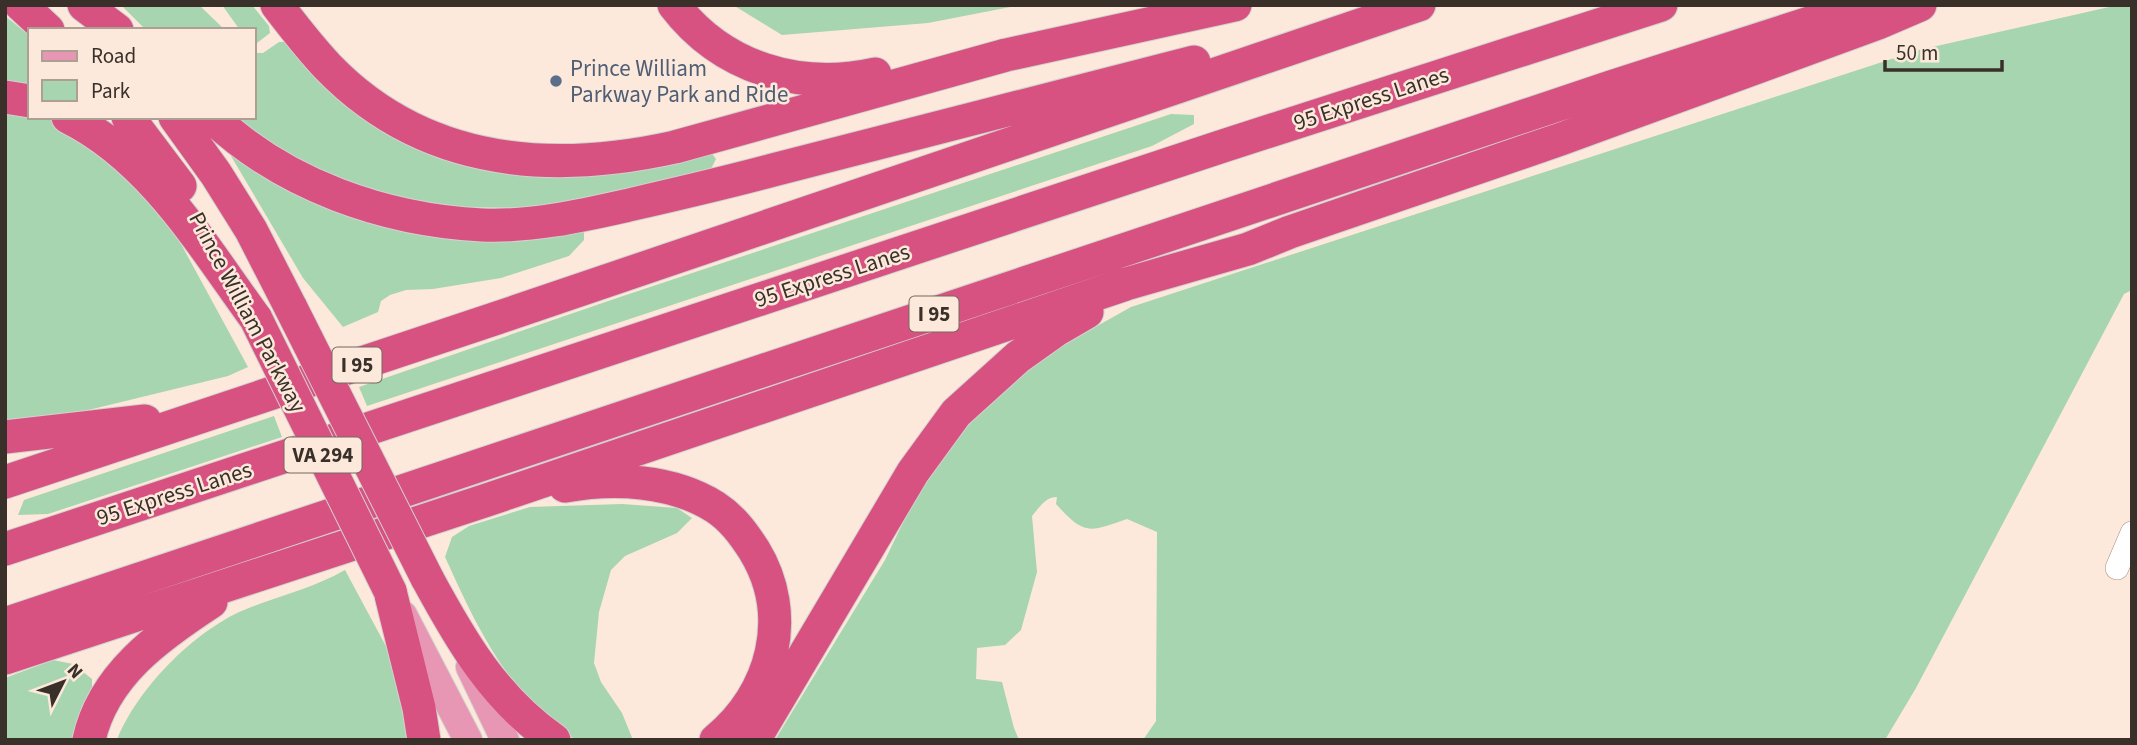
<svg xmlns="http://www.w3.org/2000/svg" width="2137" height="745" font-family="'Source Sans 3',sans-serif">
	<rect width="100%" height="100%" fill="#fce9db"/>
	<!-- green -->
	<path fill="#a6d5af" d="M121,5H199L225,30H146Z
		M222,5H252L269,26L270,33L257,43L254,41V30H240Z
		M733,5H1021L928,23L782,35Z
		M2118,5H2132V290L2124,294L1916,688L1885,740H1143L1156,721L1157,532L1127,519C1089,532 1085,536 1056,504L1057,497C1045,497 1039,508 1032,516L1037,572L1021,630L1005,645L977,648L976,679L1002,682L1014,728L1019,740H775L885,560L923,481L958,435L1008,376L1131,307L1919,50Z
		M5,16L30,36V86L5,81Z
		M279,42H287L460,156L709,150L716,159L710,171L542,208L452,207L409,201L341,180L289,155L235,117H254V53H263Z
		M5,106L30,109V117H51L67,124L105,152L175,233L248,367L228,376L68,415L5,422Z
		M1171,114L1194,115V124L1152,146L367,406L359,387L617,298Z
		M234,148L293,184L584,229V240L569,256L501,278L433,289L406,290L390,295L381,301L378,312L343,327L303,278L231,156Z
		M274,416L282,437L48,514L18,515L24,500Z
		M622,504L677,508L692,518L677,533L625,556L611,570L599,612L594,663L601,682L622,713L633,740C618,740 593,743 579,740C562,735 548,721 536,708C494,664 470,612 445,557L452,537L469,526L530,507Z
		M345,570L388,650L411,740H117C137,689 194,631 244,610C278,596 314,588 345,570Z
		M53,660L73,664L92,679V694L71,740H5V678Z"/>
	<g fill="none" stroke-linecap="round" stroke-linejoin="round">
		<defs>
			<path id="minor" d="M2117,568L2132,533"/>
			<path id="major" d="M403,615L468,740
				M470,667L505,740"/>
			<path id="highway" d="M21,5L48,30
				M84,5L117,30
				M277,5C293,26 310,48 328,67C423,165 549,175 675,147L1006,55L1235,5
				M674,5C722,68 799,91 875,74
				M5,97L30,101
				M68,117C152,159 202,245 256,319
				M128,117L180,186
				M175,117L216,174L251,230L291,308
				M212,117C284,185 384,220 482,225C532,227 580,216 629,205C677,194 725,183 773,170C913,134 1054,98 1194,62
				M5,437L145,421
				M5,482L497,318L1419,5
				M565,486C614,477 672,480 715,507C732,518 743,533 754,550C794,615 773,694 716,740
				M5,549L1226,145L1661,5
				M427,578C461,641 494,698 554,740
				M390,591L419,708L424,740
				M5,624L1611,87L1859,7
				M5,658L487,500L1126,284L1248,249L1290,232L1561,139L1878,23L1920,5
				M89,740C103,675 159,636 211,602
				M754,740L913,472L956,413L1018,357L1056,330L1087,312"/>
		</defs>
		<!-- minor casing -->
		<use href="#minor" stroke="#a69180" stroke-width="24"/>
		<!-- major casing -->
		<use href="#major" stroke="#d3d1d0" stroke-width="30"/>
		<!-- highway casing -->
		<use href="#highway" stroke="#d3d1d0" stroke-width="35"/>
		<!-- minor -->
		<use href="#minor" stroke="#fff" stroke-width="23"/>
		<!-- major -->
		<use href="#major" stroke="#e797b3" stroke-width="28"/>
		<!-- highway -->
		<use href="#highway" stroke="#d75281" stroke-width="33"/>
		<defs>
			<path id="highway-bridge" d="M291,308L427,578
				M256,319L390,591"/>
		</defs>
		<!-- highway-bridge casing -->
		<use href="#highway-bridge" stroke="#d3d1d0" stroke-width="35" stroke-linecap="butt"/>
		<!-- highway-bridge -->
		<use href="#highway-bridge" stroke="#d75281" stroke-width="33"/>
	</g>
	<!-- markers -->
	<circle fill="#5c6f8a" stroke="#fce9db" stroke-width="2.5" cx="556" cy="81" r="7"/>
	<g text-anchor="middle" stroke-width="5" stroke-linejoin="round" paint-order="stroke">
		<!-- shield labels -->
		<g fill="#fce9db" stroke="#74685e" stroke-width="2">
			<rect x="909.5" y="296.5" width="49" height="35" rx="5"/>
			<rect x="332.5" y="347.5" width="49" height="35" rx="5"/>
			<rect x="284.5" y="437.5" width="77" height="35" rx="5"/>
		</g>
		<g font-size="21" font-weight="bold" fill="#393029">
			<text x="934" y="321">I 95</text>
			<text x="357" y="372">I 95</text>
			<text x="323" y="462">VA 294</text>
		</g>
		<!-- service labels -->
		<g font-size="23" fill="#4e5e75" stroke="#fce9db" text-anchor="start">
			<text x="570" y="76">Prince William<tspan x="570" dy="26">Parkway Park and Ride</tspan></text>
		</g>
		<!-- street labels -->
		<g font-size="23" fill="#393029" stroke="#fce9db">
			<text transform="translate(1371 98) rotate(-18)" y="8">95 Express Lanes</text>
			<text transform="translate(832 275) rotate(-18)" y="8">95 Express Lanes</text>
			<text transform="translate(248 312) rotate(62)" y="8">Prince William Parkway</text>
			<text transform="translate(174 493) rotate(-18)" y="8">95 Express Lanes</text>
		</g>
	</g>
	<!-- border -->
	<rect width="2137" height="745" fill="none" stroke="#393029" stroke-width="14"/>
	<!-- legend -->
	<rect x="28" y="28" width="228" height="91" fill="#fce9db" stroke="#ae9f94" stroke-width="2"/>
	<rect x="42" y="51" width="35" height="10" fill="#e797b3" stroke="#ae9f94" stroke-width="2"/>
	<text x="91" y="63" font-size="21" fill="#393029">Road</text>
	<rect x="42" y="80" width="35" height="21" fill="#a6d5af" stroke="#ae9f94" stroke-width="2"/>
	<text x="91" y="98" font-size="21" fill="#393029">Park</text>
	<!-- north arrow -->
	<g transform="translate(63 682) rotate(48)" stroke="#fce9db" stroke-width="5" paint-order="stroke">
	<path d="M0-5L12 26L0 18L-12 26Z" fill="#393029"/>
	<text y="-10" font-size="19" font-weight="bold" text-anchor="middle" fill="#393029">N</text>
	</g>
	<!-- scale -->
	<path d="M1885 60v10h117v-10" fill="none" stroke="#393029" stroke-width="3.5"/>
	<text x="1896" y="60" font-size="21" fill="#393029" stroke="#fce9db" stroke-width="5" paint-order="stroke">50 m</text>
</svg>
